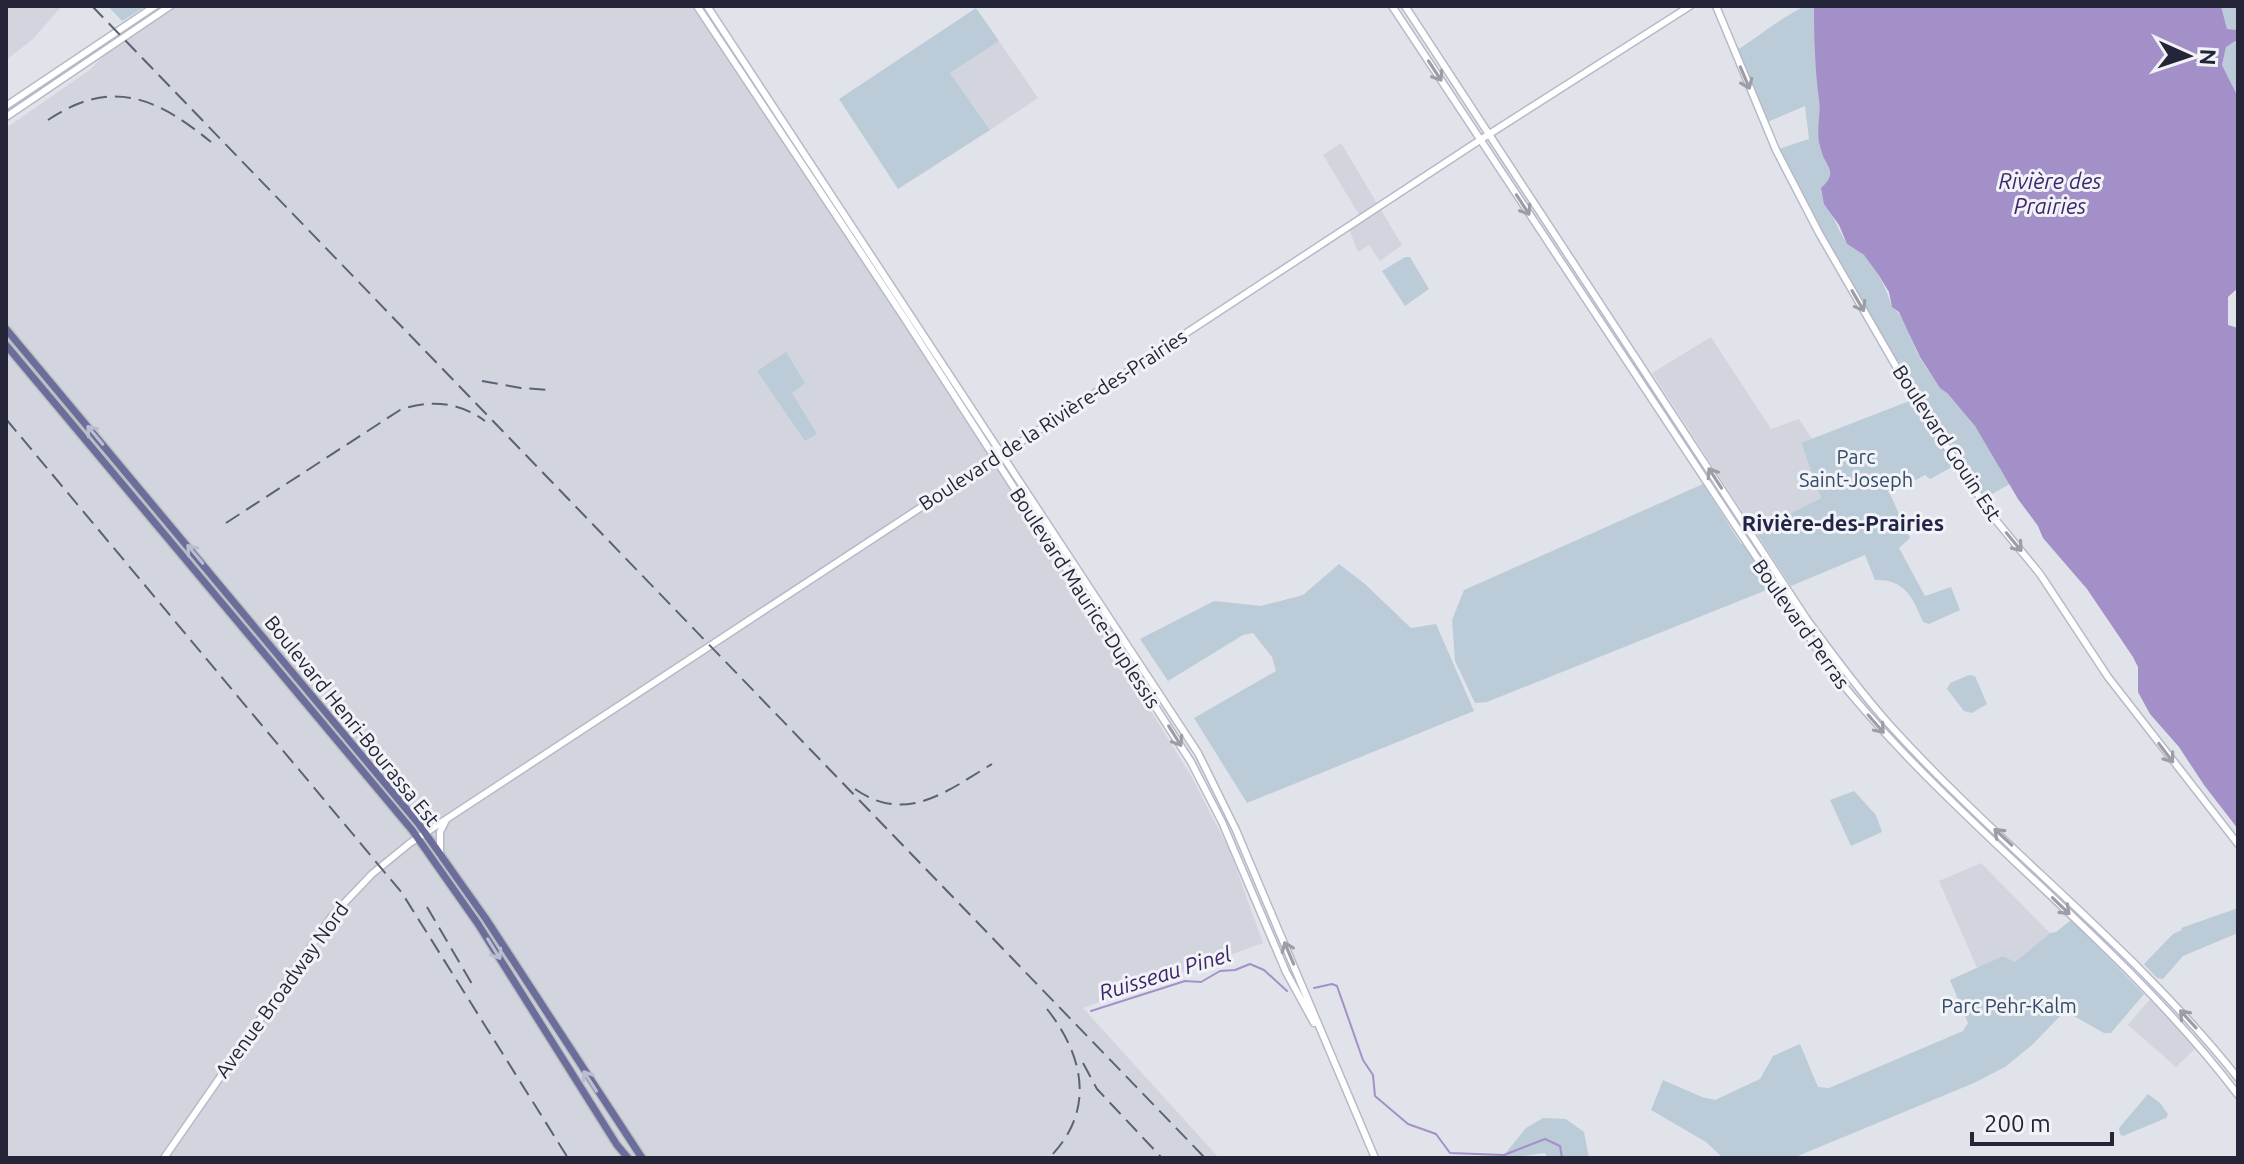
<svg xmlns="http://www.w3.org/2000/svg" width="2244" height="1164" font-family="Ubuntu,sans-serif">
	<rect width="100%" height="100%" fill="#e1e3ea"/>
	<!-- built -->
	<path fill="#d2d5dd" d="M6,6H62L32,40L6,60Z
		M166,6H693L785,136L1017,496L1190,774L1230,851L1263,943L1083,1008L1219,1158H6V128L91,69L112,46Z
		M999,41L1038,98L990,130L950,73Z
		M1341,143L1402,245L1380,261L1369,245L1358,252L1348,227L1361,218L1323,155Z
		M1711,337L1771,429L1799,419L1812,439L1801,444L1821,498L1755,531L1652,373Z
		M1981,863L2050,933L2015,962L2003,956L1977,968L1939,881Z
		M2151,998L2198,1046L2176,1067L2128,1025Z"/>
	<!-- green -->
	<path fill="#bccbd8" d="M108,6H146L122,21Z
		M1805,6H1814L1819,102V145L1831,173L1830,179L1821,191C1829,207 1836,226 1846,242C1850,248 1860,251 1866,257C1879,273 1886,288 1892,307C1907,317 1911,341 1919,356C1934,383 1956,401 1974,425C1988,443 1997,465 2010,484L1981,500L1912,394L1900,365L1883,344L1776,150L1809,139L1805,106L1765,123L1734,52C1758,37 1780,18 1805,6Z
		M2221,6H2238V30L2227,29Z
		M976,8L999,41L950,73L990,130L898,189L839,99Z
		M2235,40L2238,41V97L2222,65L2226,47Z
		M1405,257H1410L1429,289L1405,306L1382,271Z
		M786,352L805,383L792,393L817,434L805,441L757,371Z
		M1912,400L1954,466L1930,479L1925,475L1890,494L1910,538L1899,548L1925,596L1951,587L1960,610L1929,624L1923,622C1913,598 1905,579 1875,580L1865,555L1791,586L1755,531L1821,498L1801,443Z
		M1703,484L1741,544L1745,543L1774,587L1487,702L1475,703L1455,661L1452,620L1464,590Z
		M1339,564L1365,584L1411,628L1436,624L1474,711L1247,803L1194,718L1276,671L1272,657L1253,633L1243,635L1168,681L1140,639L1214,601L1261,606L1303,595Z
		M1969,675L1975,676L1987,704L1972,713L1964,711L1947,689L1950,683Z
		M1854,791L1876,815L1882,832L1851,846L1830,800Z
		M2238,908V933L2183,956L2163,979L2157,978L2144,964L2173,934L2182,930L2181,928Z
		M2071,920L2144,994L2111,1033H2104L2065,1011L2032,1045L2005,1067L1974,1083L1793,1158H1723L1706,1142L1651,1110L1663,1080L1702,1097L1715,1100L1760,1079L1773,1056L1800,1044L1818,1087L1829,1088L1963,1031L1968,1023L1950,980L2003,956L2015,962L2050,933L2056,932Z
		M2148,1094L2160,1103L2168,1114L2166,1118L2123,1136L2120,1134L2119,1128Z
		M1543,1118L1566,1119L1584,1132L1589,1158H1548L1545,1153L1505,1158L1504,1155L1526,1128Z"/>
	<!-- water -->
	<path fill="#a390c8" d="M1814,6H2221L2227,29L2238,30V41H2235L2226,47L2222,65L2238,97V288L2228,297V325L2238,328V829L2204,785L2179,747L2150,714L2138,692V667L2133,657L2087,589L2043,538L2038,526L2018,499L1975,426L1947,393L1940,388L1920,357L1899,312L1892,307L1889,292L1878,274L1864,255L1847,244L1839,225L1824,204L1821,188C1839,172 1826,168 1821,150C1815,134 1821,116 1819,100C1815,69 1814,38 1814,6Z"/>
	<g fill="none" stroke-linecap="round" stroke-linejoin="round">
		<!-- stream -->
		<path stroke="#a390c8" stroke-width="2" d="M1314,988L1332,984L1337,986L1363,1060L1373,1075L1375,1096L1408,1124L1436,1134L1450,1153L1504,1155L1545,1139L1560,1146L1562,1158
			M1091,1011L1185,981L1201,982L1220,971L1235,970L1250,964L1264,970L1287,991"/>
		<defs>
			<path id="secondary" d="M697,6L905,319L1191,762L1222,822L1286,972L1314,1023
				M707,6L1198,753L1236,830L1375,1158
				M1392,6L1831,670C1953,824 2119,938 2238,1095
				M1405,6L1806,618C1832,654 1859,690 1888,723C2000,847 2134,947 2238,1078
				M1716,6L1776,150L1819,233L1912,394L1990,513L2040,574L2108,677L2238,844
				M6,106L155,6
				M6,117L170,6
				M440,855V832L446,820
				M164,1158L332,916L372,874L410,843L1480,140L1690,6"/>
			<path id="primary" d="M6,329L418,823L486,919L642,1158
				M6,345L412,830L478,924L617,1145L628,1158"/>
		</defs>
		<!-- secondary casing -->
		<use href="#secondary" stroke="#b6b9c8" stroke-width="9"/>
		<!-- primary casing -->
		<use href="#primary" stroke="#bdbec3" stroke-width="10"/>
		<!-- secondary -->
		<use href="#secondary" stroke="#fff" stroke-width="6"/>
		<!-- primary -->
		<use href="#primary" stroke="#6b6e9a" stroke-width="7"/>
		<!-- rail -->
		<path stroke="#5e6074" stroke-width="2" stroke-dasharray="16 8" stroke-linecap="butt" d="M92,6L1205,1158
			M48,120C112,77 157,98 211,142
			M482,381L521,388L550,390
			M6,419L402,893L568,1158
			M226,523L400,410C429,399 460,402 485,421
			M855,789C906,825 947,791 992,764
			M427,907L475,989
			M1047,1009C1084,1056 1096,1111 1049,1158
			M1083,1063L1097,1089L1162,1158"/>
	</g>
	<!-- one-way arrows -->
	<defs><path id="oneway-shaft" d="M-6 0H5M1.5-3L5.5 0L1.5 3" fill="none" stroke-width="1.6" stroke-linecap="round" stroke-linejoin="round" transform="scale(2)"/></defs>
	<g stroke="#9c9da5">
		<use href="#oneway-shaft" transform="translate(1435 71) rotate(57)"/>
		<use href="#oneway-shaft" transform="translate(1745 78) rotate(67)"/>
		<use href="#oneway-shaft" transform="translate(1523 205) rotate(57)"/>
		<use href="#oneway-shaft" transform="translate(1858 301) rotate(60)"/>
		<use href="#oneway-shaft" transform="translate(1715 478) rotate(-123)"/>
		<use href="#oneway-shaft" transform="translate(2014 542) rotate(50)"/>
		<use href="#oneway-shaft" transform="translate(1876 724) rotate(49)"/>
		<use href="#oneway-shaft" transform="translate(1175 736) rotate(58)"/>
		<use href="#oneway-shaft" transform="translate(2166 753) rotate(53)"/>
		<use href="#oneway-shaft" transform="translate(2003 837) rotate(-137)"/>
		<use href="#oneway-shaft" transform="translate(2061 906) rotate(44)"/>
		<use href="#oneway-shaft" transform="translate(1289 953) rotate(-113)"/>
		<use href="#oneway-shaft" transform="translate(2188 1019) rotate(-132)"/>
	</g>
	<g stroke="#bbbed2">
		<use href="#oneway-shaft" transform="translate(95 435) rotate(-130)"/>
		<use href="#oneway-shaft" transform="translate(195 554) rotate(-130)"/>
		<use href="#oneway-shaft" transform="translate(494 949) rotate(58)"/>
		<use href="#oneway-shaft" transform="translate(590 1081) rotate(-123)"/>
	</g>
	<g text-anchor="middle" stroke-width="6" stroke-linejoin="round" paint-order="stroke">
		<!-- street labels -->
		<g font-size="20" fill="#242538" stroke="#f1f3f7">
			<text transform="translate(1053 420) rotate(-33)" y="7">Boulevard de la Rivière-des-Prairies</text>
			<text transform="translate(1947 443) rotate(57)" y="7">Boulevard Gouin Est</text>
			<text transform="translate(1085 598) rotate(57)" y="7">Boulevard Maurice-Duplessis</text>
			<text transform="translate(1801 624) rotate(55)" y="7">Boulevard Perras</text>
			<text transform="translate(352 721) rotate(51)" y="7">Boulevard Henri-Bourassa Est</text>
			<text transform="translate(282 990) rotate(-54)" y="7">Avenue Broadway Nord</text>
		</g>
		<!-- park labels -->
		<g font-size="20" fill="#334a6a" stroke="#f1f3f7">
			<text x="1856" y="464">Parc<tspan x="1856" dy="23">Saint-Joseph</tspan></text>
			<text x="2009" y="1013">Parc Pehr-Kalm</text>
		</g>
		<!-- water labels -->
		<g font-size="22" font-style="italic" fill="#3f256c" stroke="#f1f3f7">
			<text x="2050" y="189">Rivière des<tspan x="2050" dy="25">Prairies</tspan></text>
			<text transform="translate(1165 973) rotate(-17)" y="8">Ruisseau Pinel</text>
		</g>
		<!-- neighbourhood labels -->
		<g font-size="22" font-weight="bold" fill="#222448" stroke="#f1f3f7">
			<text x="1843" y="531">Rivière-des-Prairies</text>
		</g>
	</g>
	<!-- border -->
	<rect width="2244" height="1164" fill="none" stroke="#242538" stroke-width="16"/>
	<!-- north arrow -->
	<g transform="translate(2188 56) rotate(93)" stroke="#f1f3f7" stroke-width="6" paint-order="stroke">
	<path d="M0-6L14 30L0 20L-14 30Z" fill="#242538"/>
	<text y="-12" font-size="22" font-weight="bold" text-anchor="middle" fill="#242538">N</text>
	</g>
	<!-- scale -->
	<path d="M1972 1132v12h140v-12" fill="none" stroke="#242538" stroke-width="4"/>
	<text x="1984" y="1132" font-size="24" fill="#242538" stroke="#f1f3f7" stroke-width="6" paint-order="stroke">200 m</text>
</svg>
